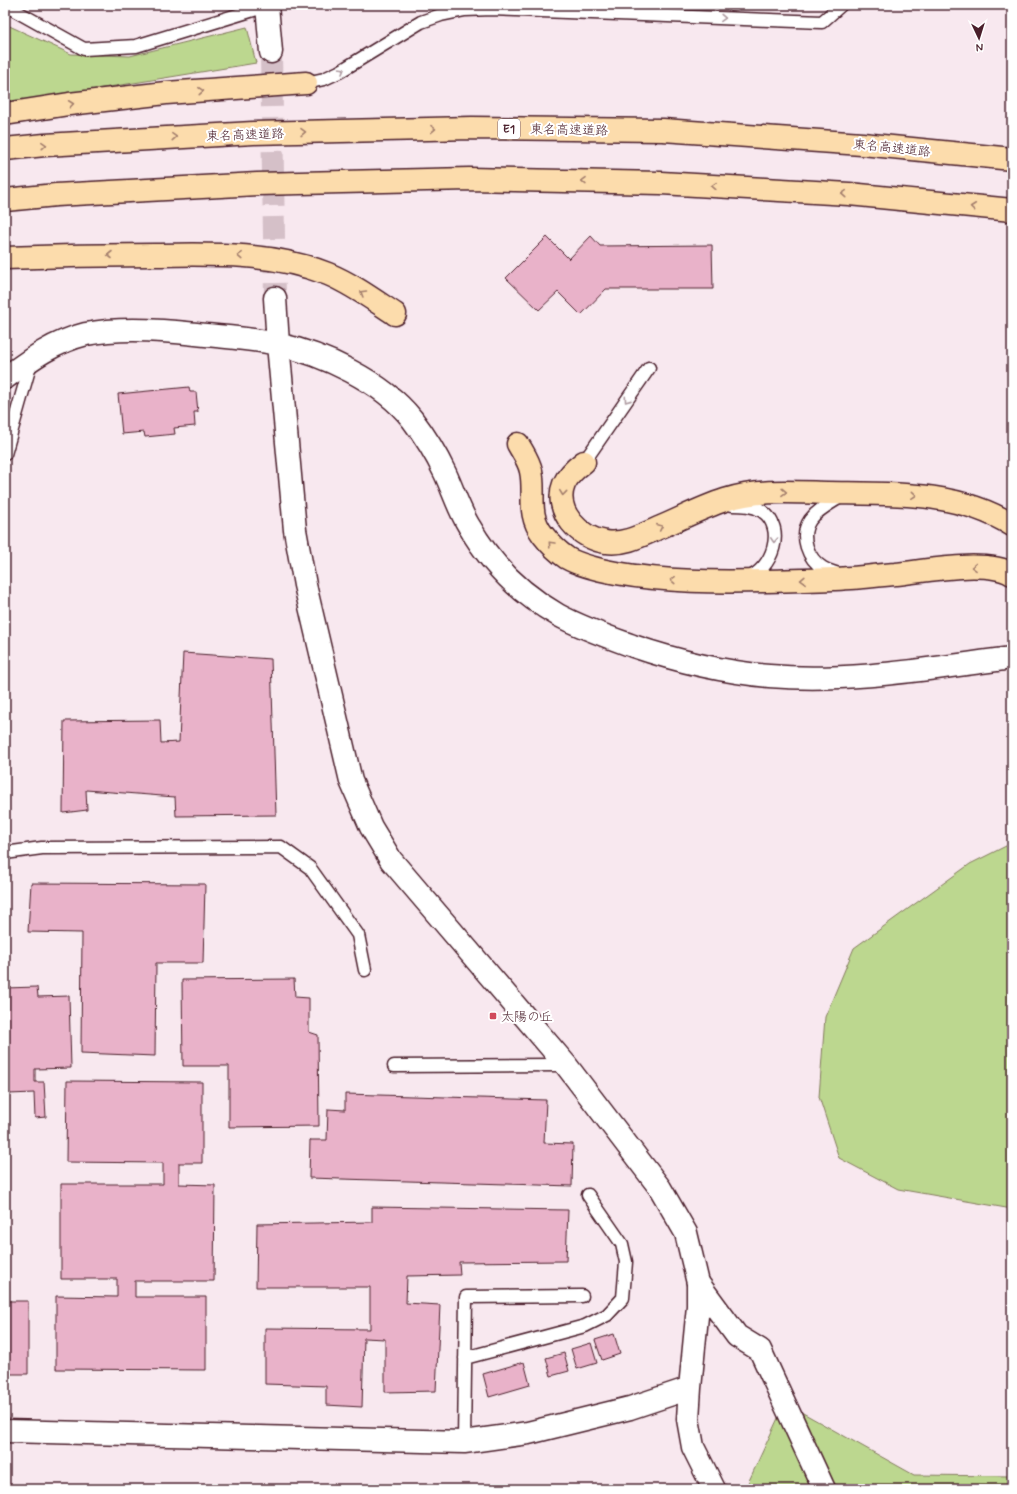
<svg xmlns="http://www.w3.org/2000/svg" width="1017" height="1494" font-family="Mynerve,'Klee One',sans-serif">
	<rect width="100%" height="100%" fill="#f8e8ef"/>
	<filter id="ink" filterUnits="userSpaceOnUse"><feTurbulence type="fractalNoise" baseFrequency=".025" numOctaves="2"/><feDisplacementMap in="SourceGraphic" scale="8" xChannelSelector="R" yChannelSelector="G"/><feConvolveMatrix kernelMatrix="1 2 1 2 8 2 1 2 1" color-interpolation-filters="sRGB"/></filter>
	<g filter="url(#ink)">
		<!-- green -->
		<path fill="#bcd78f" stroke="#837b5d" d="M5,24L71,54L130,56L247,27L256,63L5,104Z
			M1012,843V1209L898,1189L839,1158L819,1097L825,1017L854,948L970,864Z
			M785,1403L914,1475L1012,1476V1489H750L748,1483Z"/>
		<!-- building -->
		<path fill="#e9b2c9" stroke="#4a1f2b" d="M591,236L600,246L712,245L713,289H606L581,315L558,292L539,310L506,278L547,237L569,259Z
			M189,387L190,392H196L198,412H194L195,426L174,428L175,434L145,437L144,432L122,434L118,394Z
			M183,653L271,659L276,815L176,816L175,797L86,790L87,810L63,813L64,721L160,720L161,743L179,742Z
			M31,883L205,884L203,963H156L155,1056L81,1053L82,933L28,932Z
			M294,979L295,997L309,998V1032L318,1035L319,1126L229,1127V1066H183L182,980Z
			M37,987L38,997L69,996L71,1068L35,1069V1082H44L46,1117L35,1118L34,1093L9,1094V1069H5V988Z
			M67,1081L202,1082V1163H179V1184L215,1185L214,1281H135V1297H206V1370L56,1369V1296L117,1297V1279H61V1184H163V1163L66,1162Z
			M345,1094L546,1100L544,1143L573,1144L572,1186L309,1178L310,1140H327L328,1109L345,1110Z
			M372,1207L568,1210L566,1261L459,1262L460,1275L407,1276L406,1303L440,1305L436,1391L385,1392V1339L364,1338L362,1407L326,1405V1386L265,1384V1328L370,1329V1287H256L257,1224L372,1222Z
			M5,1301H28V1374H5Z
			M614,1334L620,1354L602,1360L595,1340Z
			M591,1343L597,1363L577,1369L571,1349Z
			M564,1353L569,1371L551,1376L546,1358Z
			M524,1362L530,1385L489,1397L483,1374Z"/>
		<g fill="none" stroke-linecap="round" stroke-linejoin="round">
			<!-- tertiary-tunnel -->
			<path stroke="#d5c0c8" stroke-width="22" stroke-dasharray="22 11" stroke-linecap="butt" d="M271,52L275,298"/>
			<defs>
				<path id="service" d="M5,5L84,49L136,46L267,6
					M306,83L324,79L339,72L421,22L441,15L465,10L492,9L822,22L841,5
					M5,454L32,359
					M584,462L649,368
					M732,505C742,505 753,505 762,511C787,528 772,570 747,578
					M838,574C833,572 828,571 823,568C808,559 799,536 810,520C818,509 831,503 842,496
					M5,853L42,848L281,847L310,868L358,935L365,970
					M394,1066L566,1065
					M465,1358L585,1326L607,1315L623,1298L626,1262L622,1244L588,1195
					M464,1442L466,1297L582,1296"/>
				<path id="minor" d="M698,1283L737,1336L760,1350L824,1489"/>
				<path id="tertiary" d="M267,5L271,52
					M275,298L278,344L295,530L305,585L351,781L371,827L391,860L566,1065L660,1188L686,1233L698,1283V1306L690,1388L688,1419L693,1447L714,1489
					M5,378C31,359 54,342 86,334C120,327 161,330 196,334C223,337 250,338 277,344C323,354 382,381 412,419C425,436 436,454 445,473C453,490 459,510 469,526C490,563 521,594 558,615C582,628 608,637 633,646C677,661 723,672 769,676C850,683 932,668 1012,658
					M5,1431L464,1442L528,1433L630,1408L690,1388"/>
				<path id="motorway" d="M5,114L69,104L166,93L306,83
					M5,149L45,145L253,133L472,128L663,130L862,144L1012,159
					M5,200L56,195L257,184L469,179L661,183L849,194L1012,210
					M5,258C55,256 104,255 154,255C212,254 273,252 328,274C352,284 374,300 395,314
					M518,444C523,453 529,461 531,471C536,494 526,513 543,535C550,544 558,552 567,558C581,566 600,570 616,573C666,582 716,582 766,581C795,580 823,580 851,578C866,577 881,575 896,574C925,571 987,559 1012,574
					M584,462C576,468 568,475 564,484C553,511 580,539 606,542C625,545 644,534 661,527C682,518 703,507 725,500C758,489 793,492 827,493C889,494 957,490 1012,525"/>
			</defs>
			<!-- service casing -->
			<use href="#service" stroke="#4a1f2b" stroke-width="15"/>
			<!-- minor casing -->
			<use href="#minor" stroke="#4a1f2b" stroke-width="25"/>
			<!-- tertiary casing -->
			<use href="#tertiary" stroke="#4a1f2b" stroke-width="25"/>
			<!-- motorway casing -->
			<use href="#motorway" stroke="#4a1f2b" stroke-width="25"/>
			<!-- service -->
			<use href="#service" stroke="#fff" stroke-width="12"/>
			<!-- minor -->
			<use href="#minor" stroke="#fff" stroke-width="22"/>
			<!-- tertiary -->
			<use href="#tertiary" stroke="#fff" stroke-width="22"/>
			<!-- motorway -->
			<use href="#motorway" stroke="#fcdcac" stroke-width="22"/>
		</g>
		<!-- one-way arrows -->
		<defs><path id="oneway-chevron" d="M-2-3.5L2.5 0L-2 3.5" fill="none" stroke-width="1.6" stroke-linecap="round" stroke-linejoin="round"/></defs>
		<g stroke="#ae9aa0">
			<use href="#oneway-chevron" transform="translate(723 18) rotate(2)"/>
			<use href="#oneway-chevron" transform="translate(342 70) rotate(-30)"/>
			<use href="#oneway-chevron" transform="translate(627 400) rotate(125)"/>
			<use href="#oneway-chevron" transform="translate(774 540) rotate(93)"/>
		</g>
		<g stroke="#a37e6c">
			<use href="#oneway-chevron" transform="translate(201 91) rotate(-4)"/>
			<use href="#oneway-chevron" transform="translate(71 104) rotate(-7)"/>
			<use href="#oneway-chevron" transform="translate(433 129) rotate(-1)"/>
			<use href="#oneway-chevron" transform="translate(303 132) rotate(-1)"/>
			<use href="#oneway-chevron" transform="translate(174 137) rotate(-3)"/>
			<use href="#oneway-chevron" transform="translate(44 145) rotate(-4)"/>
			<use href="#oneway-chevron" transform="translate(584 181) rotate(-179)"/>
			<use href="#oneway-chevron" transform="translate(714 186) rotate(-177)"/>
			<use href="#oneway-chevron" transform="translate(844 194) rotate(-176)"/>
			<use href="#oneway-chevron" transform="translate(973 207) rotate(-174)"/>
			<use href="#oneway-chevron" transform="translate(110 255) rotate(180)"/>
			<use href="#oneway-chevron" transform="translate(240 256) rotate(-177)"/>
			<use href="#oneway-chevron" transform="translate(363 293) rotate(-149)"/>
			<use href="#oneway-chevron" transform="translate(784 492) rotate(1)"/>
			<use href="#oneway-chevron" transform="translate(563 493) rotate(96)"/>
			<use href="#oneway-chevron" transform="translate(914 495) rotate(5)"/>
			<use href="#oneway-chevron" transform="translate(660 527) rotate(-24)"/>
			<use href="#oneway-chevron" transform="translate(551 544) rotate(-133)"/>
			<use href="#oneway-chevron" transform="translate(974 567) rotate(179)"/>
			<use href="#oneway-chevron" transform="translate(673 580) rotate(-177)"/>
			<use href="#oneway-chevron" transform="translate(803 580) rotate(178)"/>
		</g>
	</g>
	<!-- markers -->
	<rect fill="#d1495b" stroke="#fff" stroke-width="1.5" x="489" y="1012" width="8" height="8" rx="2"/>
	<g text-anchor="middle" stroke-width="4" stroke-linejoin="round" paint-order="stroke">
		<!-- shield labels -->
		<rect fill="#fff" stroke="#80626b" stroke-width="1" x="498" y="119" width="22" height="20" rx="3"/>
		<g font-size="12" font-weight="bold" fill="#4a1f2b">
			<text x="509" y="133">E1</text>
		</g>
		<!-- street labels -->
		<g font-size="13" fill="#4a1f2b" stroke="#fff">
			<text transform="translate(569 129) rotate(1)" y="5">東名高速道路</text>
			<text transform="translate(245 134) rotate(-2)" y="5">東名高速道路</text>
			<text transform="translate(892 147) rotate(6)" y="5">東名高速道路</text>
		</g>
		<!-- poi labels -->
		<g font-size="13" fill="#4a1f2b" stroke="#fff" text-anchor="start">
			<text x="501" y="1021">太陽の丘</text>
		</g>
	</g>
	<!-- margin -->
	<rect width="1017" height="1494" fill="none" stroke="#fff" stroke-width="20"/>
	<rect x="10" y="10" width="997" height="1474" fill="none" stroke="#4a1f2b" stroke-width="1.5" filter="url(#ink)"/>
	<!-- north arrow -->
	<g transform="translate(979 38) rotate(176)" stroke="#ffffff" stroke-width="3" paint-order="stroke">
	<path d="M0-3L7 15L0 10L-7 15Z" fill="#4a1f2b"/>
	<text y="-6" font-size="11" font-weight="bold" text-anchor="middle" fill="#4a1f2b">N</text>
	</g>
</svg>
